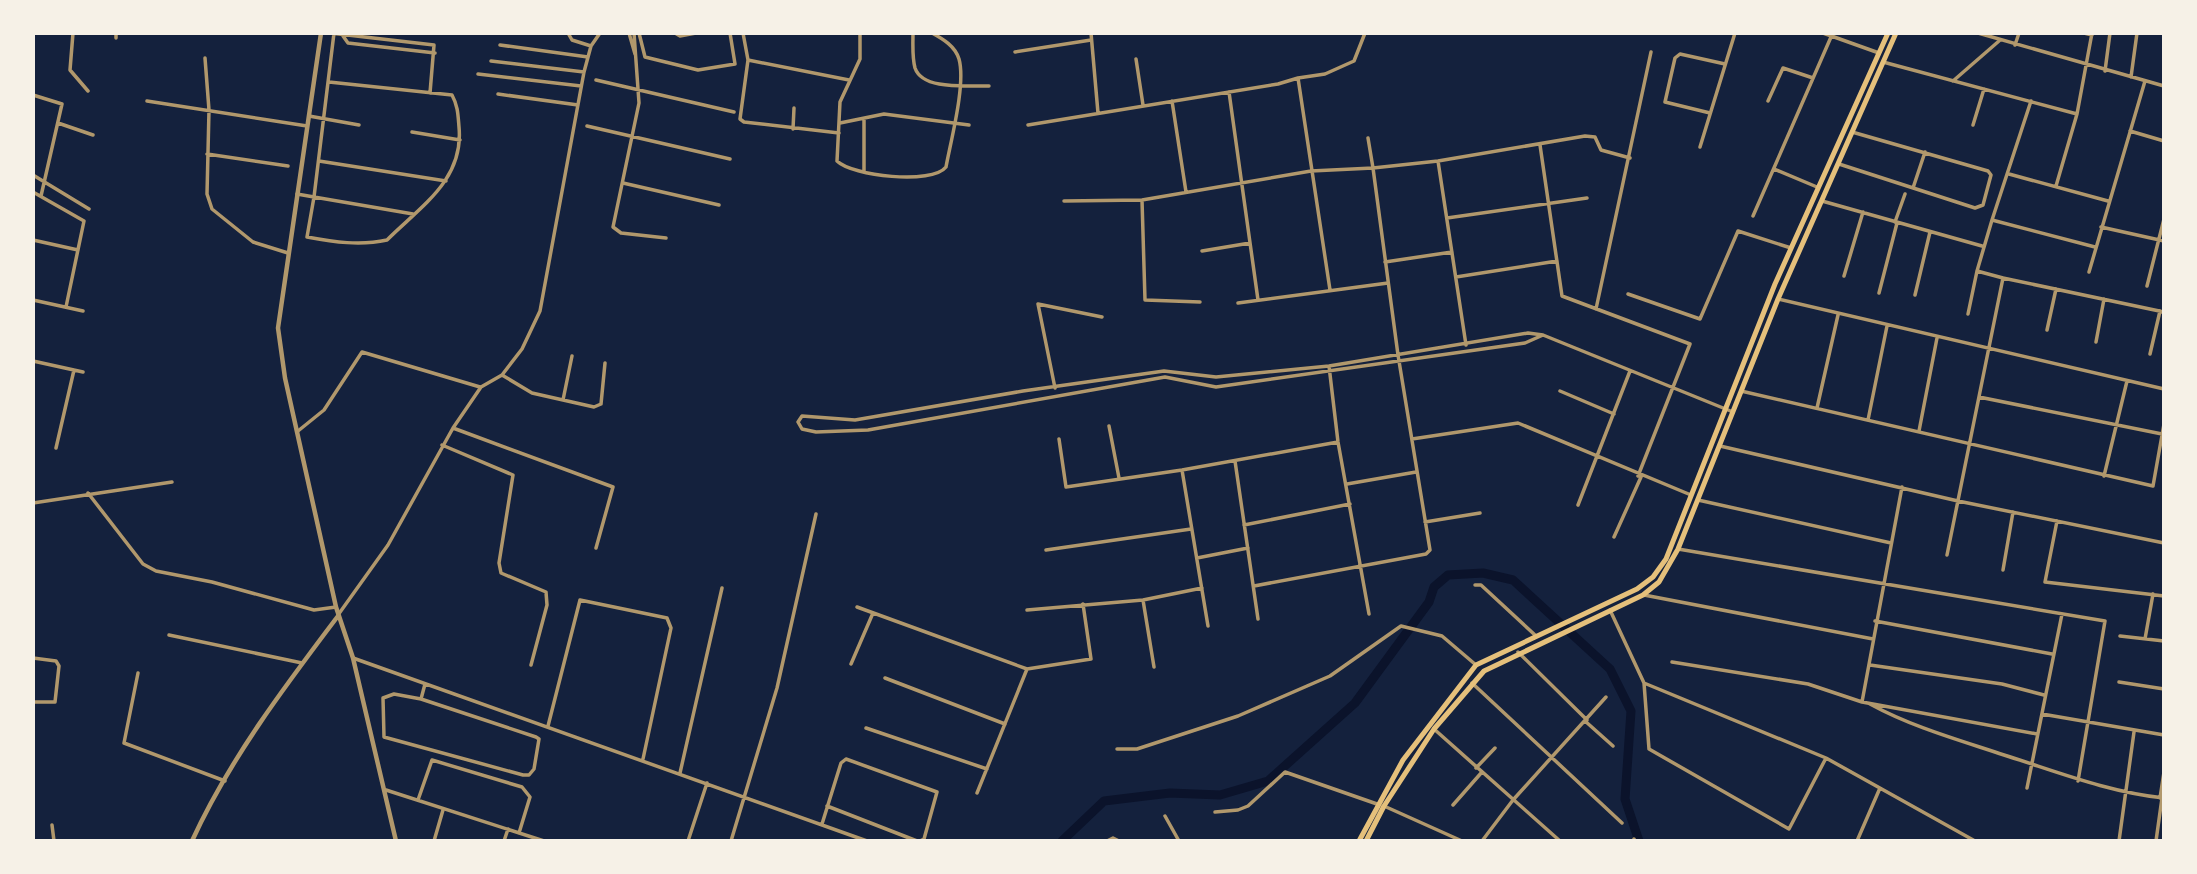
<svg xmlns="http://www.w3.org/2000/svg" width="2197" height="874" font-family="Roboto,sans-serif">
	<rect width="100%" height="100%" fill="#14213d"/>
	<g fill="none" stroke-linecap="round" stroke-linejoin="round">
		<!-- canal -->
		<path stroke="#0b132b" stroke-width="9" d="M1062,841L1104,801L1170,793L1220,795L1268,781L1355,703L1429,602L1434,587L1448,575L1483,573L1513,580L1610,669L1631,711L1625,799L1639,841"/>
		<!-- minor -->
		<path stroke="#b1986c" stroke-width="3.5" d="M73,33L70,70L88,91
			M330,33L434,45L430,93
			M334,33L314,197L413,214
			M568,33L572,40L591,46
			M629,33L635,54
			M634,33L639,103L613,227L621,233L666,238
			M639,33L645,57L698,70L735,64L730,33
			M675,33L680,36L696,33
			M743,33L748,60L849,80
			M860,33V59L840,102L837,161C852,176 932,185 946,167C951,140 966,84 959,59C955,46 943,39 932,33
			M913,33C913,44 912,57 915,68C923,91 969,85 989,86
			M1091,33L1098,113
			M1823,33L1879,53
			M1978,33L2164,86
			M2084,33L2092,35
			M343,36L348,43L435,53
			M116,38V33
			M500,45L588,57
			M2015,45L2019,33
			M1015,52L1091,40
			M205,58L209,110L207,194L212,209L253,242L288,253
			M1136,59L1143,105
			M748,60L740,119L744,122L839,133
			M491,61L584,72
			M1883,62L2077,114
			M2105,71L2110,33
			M478,74L581,86
			M2131,77L2137,33
			M1298,78L1325,74L1354,61L1365,33
			M596,80L734,112
			M1953,81L1999,41
			M1229,92L1258,300
			M498,94L578,105
			M33,95L62,104L41,196
			M147,101L307,126
			M1172,101L1186,192
			M1768,101L1783,68L1813,78
			M2031,101L1992,220L2095,247
			M1710,113L1665,102L1675,58L1680,54L1725,64
			M309,116L359,125
			M58,123L93,135
			M840,123L884,114L969,125
			M1028,125L1278,84L1298,78L1330,290
			M1973,125L1984,89
			M587,126L730,159
			M793,129L794,108
			M2130,131L2164,141
			M412,132L460,140
			M1540,145L1562,296L1690,344L1638,476
			M1700,147L1735,33
			M207,154L288,166
			M319,161L446,181
			M1438,161L1466,345
			M1839,164L1975,208L1983,205L1991,175L1988,171L1852,132
			M1774,169L1817,187
			M864,171V120
			M2009,174L2108,201
			M33,175L89,209
			M623,183L719,205
			M2056,186L2077,114L2092,33
			M1913,188L1925,152
			M33,192L84,221L66,307
			M297,194L314,197L307,237C334,242 360,246 387,240C421,206 464,180 459,127C458,115 458,106 452,95L329,82
			M1142,200L1145,300L1200,302
			M1064,201L1142,200L1311,171L1373,168L1368,138
			M1822,201L1982,246
			M1753,216L1831,37
			M1447,218L1587,198
			M1992,220L1977,271L2003,278
			M1895,222L1905,194
			M2101,227L2164,241
			M33,240L78,250
			M1202,251L1250,243
			M1385,262L1452,252
			M2089,272L2145,81
			M1844,276L1863,212
			M1456,277L1557,261
			M2147,286L2164,219
			M1879,293L1897,223
			M1628,294L1700,319L1738,231L1791,248
			M1915,295L1930,232
			M1778,299L2164,389
			M33,300L83,311
			M1238,303L1388,283
			M1596,309L1651,52
			M1968,314L1977,271
			M2047,330L2056,289
			M1543,335L1525,343L1216,387L1165,377L868,430L816,432L802,429L798,422L802,416L855,420L1023,391L1164,371L1216,377L1329,366L1528,333L1543,335L1733,412
			M2096,342L2104,299
			M2150,354L2160,311
			M33,361L83,372
			M1329,366L1338,442L1369,614
			M502,375L532,393L594,407L601,404L605,363
			M1055,388L1038,304L1102,317
			M1560,391L1614,414
			M1741,391L2153,486L2164,424
			M1979,397L2162,434
			M563,400L572,356
			M1817,408L1838,315
			M1868,420L1887,326
			M1109,426L1119,478
			M453,428L613,487L596,548
			M298,431L324,410L362,352L480,387
			M1919,431L1937,338
			M1059,439L1066,487L1182,470L1338,442
			M1412,439L1518,423L1691,495
			M442,445L513,475L499,563L501,573L546,592L547,605L531,665
			M1720,446L1958,501L2164,543
			M56,448L74,370
			M1235,461L1258,619
			M1182,470L1208,626
			M2104,476L2127,381
			M1347,484L1416,472
			M88,493L143,564L156,571L212,582L314,610L336,607
			M1698,500L1891,543
			M33,503L172,482
			M1578,505L1630,371
			M2057,521L2045,582L2164,596
			M1425,522L1480,513
			M1244,525L1350,504
			M1614,537L1641,477
			M1678,549L2105,621L2078,781
			M1046,550L1191,529
			M1947,555L2003,278L2164,312
			M1197,558L1248,548
			M2003,570L2013,512
			M1475,585H1481L1535,635
			M1254,586L1426,554L1430,550L1398,355L1373,168L1438,161L1585,136L1595,137L1601,150L1630,158
			M1644,595L1873,639
			M1143,600L1154,667
			M857,607L1027,669L1091,659L1083,604
			M1027,610L1143,600L1202,588
			M1610,610L1644,683L1826,758
			M338,615L388,545L453,428L481,387L502,375L522,349L540,311L584,72L591,46L600,33
			M1875,621L2052,654
			M169,635L302,663
			M2120,636L2164,641
			M2145,639L2153,594
			M1518,652L1587,720
			M33,658L56,661L59,666L55,702H33
			M353,658L867,841
			M1672,662L1808,684L1862,702L1902,487
			M851,664L873,613
			M1870,665L2002,684L2044,695
			M138,673L124,743L225,781
			M885,678L1005,724
			M2119,682L2164,689
			M1472,683L1622,823
			M1644,683L1649,749L1789,829L1826,758L1975,841
			M394,694L421,699L536,737L539,739L534,769L529,775H523L384,737L383,698Z
			M421,699L425,684
			M1862,702L2037,734
			M1870,704C1912,727 1959,740 2004,755C2058,772 2108,792 2164,798
			M2042,714L2164,735
			M1585,721L1613,746
			M548,726L580,600L667,618L671,628L643,759
			M866,728L987,769
			M1434,729L1560,841
			M1117,749H1137L1238,716L1330,676L1401,626L1442,636L1476,665
			M1476,768L1495,748
			M680,773L722,588
			M2027,788L2062,614
			M386,790L544,841
			M977,793L1027,669
			M2160,798L2164,772
			M418,800L432,760L522,787L530,797L519,833
			M1453,805L1482,772
			M827,806L917,841
			M1384,806L1462,841
			M1215,812L1238,810L1248,806L1285,772L1377,804
			M1165,816L1179,841
			M822,824L841,763L846,759L937,792L924,839L920,841
			M52,825L54,841
			M434,841L443,810
			M504,841L508,829
			M688,841L707,783
			M731,841L777,688L816,514
			M1107,841L1113,838L1119,841
			M1482,841L1513,800L1606,697
			M1633,841L1634,839
			M1857,841L1880,788
			M2119,841L2134,732
			M2156,841L2162,798"/>
		<!-- tertiary -->
		<path stroke="#b1986c" stroke-width="4.5" d="M321,33L278,328L285,378L336,607L353,658L396,841
			M192,841C229,760 285,686 338,616"/>
		<!-- secondary -->
		<path stroke="#e5c07b" stroke-width="5" d="M1359,841L1403,760L1476,665L1637,589L1653,577L1666,559L1775,284L1888,33
			M1366,841L1384,806L1434,729L1484,671L1643,595L1659,582L1678,549L1778,299L1896,33"/>
	</g>
	<!-- border -->
	<rect width="2197" height="874" fill="none" stroke="#f6f1e7" stroke-width="70"/>
</svg>
